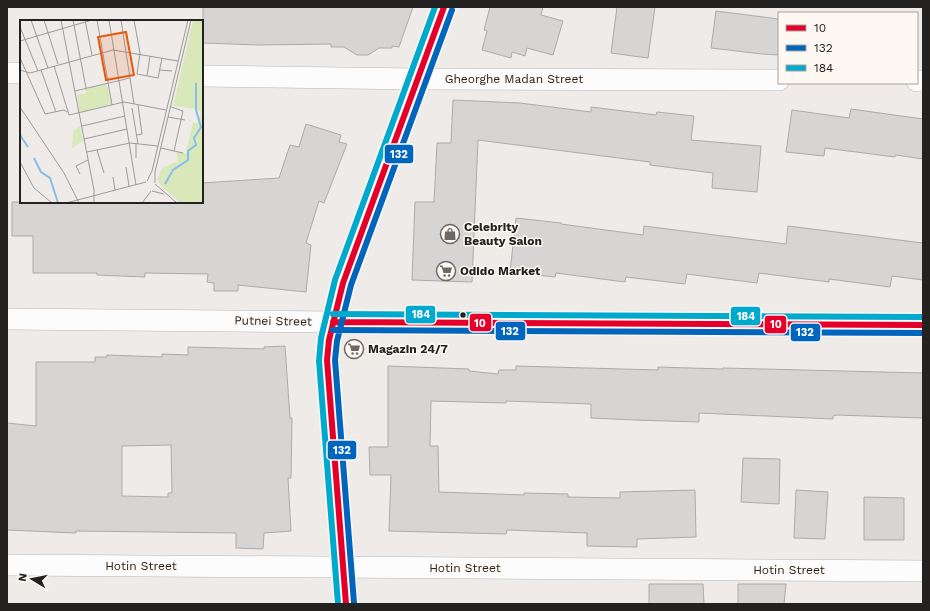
<svg xmlns="http://www.w3.org/2000/svg" width="930" height="611" font-family="'Work Sans',sans-serif">
	<rect width="100%" height="100%" fill="#eeebe9"/>
	<!-- building -->
	<path fill="#d7d4d4" stroke="#adabaa" fill-rule="evenodd" d="M203,7H413L399,47L392,46V48H379L368,55H357L344,47H331V44L258,45L203,43Z
		M490,7H543L541,15L563,21L553,55L527,48L525,56L512,52L511,58L482,50L487,31L484,30Z
		M617,7H655L648,58L611,53Z
		M716,11L779,19V55L762,54L711,48Z
		M453,100L520,103L591,112V107L656,115L657,112L694,116L691,140L761,146L757,192L712,188L713,173L650,165V162L478,140L472,282L412,280L415,202H434L437,143H451Z
		M851,109L923,119V159L896,155L895,157L825,148L824,156L786,152L792,110L849,118Z
		M306,124L341,135L339,142L347,144L324,203L319,201L306,243L311,245L306,292L238,285V291H214V283L207,282L208,274L145,273V277L97,275V273H33V236H12V202H202V183L279,178L290,145L299,147Z
		M516,218L561,223V224L643,235L644,226L786,244L788,226L923,243V280L892,276L890,287L829,279V282L759,273L757,283L687,274L685,284L626,277L625,282L556,273L555,277L510,272Z
		M285,346L290,418H292L291,478H288L291,531L264,533L263,549L236,548V533L76,531V533L7,530V423L36,426V362H95V357H107V355L162,357V354L188,355V347L264,349V347ZM171,445L172,493H168V497L122,496V446Z
		M388,366L469,369V371L498,374L499,370H516V366L658,370V367L723,369V368L923,373V418L837,415L833,416V419L699,413V422L634,420L591,418V404L506,401V403L431,401L430,446H438L439,492L524,495V493L568,494V497L620,498V492L695,490L696,537L637,539V547L587,546V533L507,530L506,534L389,531L391,475H370L369,447H388Z
		M743,458L780,459L779,504L741,502Z
		M796,490L828,492L825,539L794,538Z
		M864,497L904,498V540H864Z
		M649,584H703L704,604H649Z
		M738,584H786L784,604H738Z"/>
	<g fill="none" stroke-linecap="round" stroke-linejoin="round">
		<defs>
			<path id="minor" d="M7,73H21
				M202,76L418,79L779,80
				M917,81H923
				M7,319L333,322
				M7,565L923,571"/>
			<path id="tertiary" d="M333,322L923,325
				M346,604L327,360L329,340L343,283L444,7"/>
		</defs>
		<!-- minor casing -->
		<use href="#minor" stroke="#b8b5b3" stroke-width="22"/>
		<!-- tertiary casing -->
		<use href="#tertiary" stroke="#b8b5b3" stroke-width="24"/>
		<!-- minor -->
		<use href="#minor" stroke="#fcfcfc" stroke-width="21"/>
		<!-- tertiary -->
		<use href="#tertiary" stroke="#fcfcfc" stroke-width="22"/>
		<defs>
			<path id="bus-1" d="M333,322L923,325
				M346,604L327,360L329,340L343,283L444,7"/>
			<path id="bus-2" d="M333,330L923,333
				M354,603L335,360L337,341L351,285L452,10"/>
			<path id="bus-3" d="M333,314L923,317
				M338,604L319,361L321,338L335,280L435,7"/>
		</defs>
		<!-- bus-1 casing -->
		<use href="#bus-1" stroke="#fef8f3" stroke-width="9"/>
		<!-- bus-2 casing -->
		<use href="#bus-2" stroke="#fef8f3" stroke-width="9"/>
		<!-- bus-3 casing -->
		<use href="#bus-3" stroke="#fef8f3" stroke-width="9"/>
		<!-- bus-1 -->
		<use href="#bus-1" stroke="#e4002b" stroke-width="6"/>
		<!-- bus-2 -->
		<use href="#bus-2" stroke="#0065bd" stroke-width="6"/>
		<!-- bus-3 -->
		<use href="#bus-3" stroke="#00a9ce" stroke-width="6"/>
	</g>
	<!-- icons -->
	<defs>
		<symbol id="shop-ring" viewBox="-11 -11 22 22"><circle r="9.5" fill="#fef8f3" stroke="#6b6866" stroke-width="1.5"/><path d="M-5-2.5h2.3a2.7 3.5 0 0 1 5.4 0H5L5.5 6h-11ZM-1.5-2.5h3a1.5 2.3 0 0 0-3 0Z" fill="#6b6866"/></symbol>
		<symbol id="supermarket-ring" viewBox="-11 -11 22 22"><circle r="9.5" fill="#fef8f3" stroke="#6b6866" stroke-width="1.5"/><path d="M-6-5.5h2.5l.6 2H6L4.5 2H-2.5L-4.4-4H-6ZM-1.5 3.2a1.3 1.3 0 1 0 .1 0ZM3 3.2a1.3 1.3 0 1 0 .1 0Z" fill="#6b6866"/></symbol>
	</defs>
	<g fill-rule="evenodd">
		<use href="#shop-ring" x="439" y="223" width="22" height="22"/>
		<use href="#supermarket-ring" x="435" y="260" width="22" height="22"/>
		<use href="#supermarket-ring" x="343" y="338" width="22" height="22"/>
	</g>
	<!-- markers -->
	<circle fill="#242220" stroke="#fef8f3" stroke-width="1.5" cx="463" cy="315" r="3.5"/>
	<g text-anchor="middle" stroke-width="3" stroke-linejoin="round" paint-order="stroke">
		<!-- street labels -->
		<g font-size="12" fill="#242220" stroke="#fef8f3">
			<text x="514" y="83">Gheorghe Madan Street</text>
			<text transform="translate(273 321) rotate(1)" y="4">Putnei Street</text>
			<text x="141" y="570">Hotin Street</text>
			<text x="465" y="572">Hotin Street</text>
			<text x="789" y="574">Hotin Street</text>
		</g>
		<!-- poi labels -->
		<g font-size="12" font-weight="bold" fill="#242220" stroke="#fef8f3" text-anchor="start">
			<text x="464" y="231">Celebrity<tspan x="464" dy="14">Beauty Salon</tspan></text>
			<text x="460" y="275">Odido Market</text>
			<text x="368" y="353">Magazin 24/7</text>
		</g>
	</g>
	<!-- overview -->
	<g transform="translate(20 20)">
		<rect width="183" height="183" fill="#eeebe9"/>
		<path d="M173,0H183V183H161L142,167L137,160L142,148L158,141L156,132L166,133L173,102L177,104L181,93L177,89L153,86ZM87,64L91,84L60,92L56,72L57,75L66,73L65,69ZM60,106L63,121L52,128L53,111Z" fill="#d8e8b8"/>
		<path fill="none" stroke="#84c0ea" stroke-width="2" d="M0,115L8,127M14,138L21,152L30,158L38,183M145,164L153,150L168,140V131L176,125L174,118L181,107L176,90V63"/>
		<path fill="none" stroke="#9d9b99" stroke-width="1" d="M11,0L28,48M24,0L38,44M41,0L74,170V183M53,0L66,68M65,0L72,35M77,0L92,85M89,0L116,165M101,0L114,84M114,0L120,33L117,54L138,58L142,38M0,7L18,51M0,21L72,0M0,38L25,94L44,90L47,92M34,46L49,95L104,82L146,90M0,50L10,53L93,30L158,41M21,50L36,92M139,50L152,51M127,56L130,36M55,71L110,58M0,87L44,153L59,183M151,87L163,91L154,131M112,88L118,124M148,97L165,100M62,106L105,96M117,115L122,114L118,85M64,119L107,109M116,123V138M141,128L163,133M77,130L84,153M67,132L110,123L138,126M0,142L14,168L32,183M106,147L109,166M60,154L56,146L68,140M93,157L95,170M127,161L132,151L168,0M135,163V152L171,0M135,164L157,183M132,171L144,174M46,183L126,162M122,183L131,171"/>
		<path fill="#e8590c" fill-opacity="0.15" stroke="#e8590c" stroke-width="2" d="M106,12L114,55L86,60L78,17Z"/>
		<rect width="183" height="183" fill="none" stroke="#242220" stroke-width="2"/>
	</g>
	<g stroke="#fef8f3" stroke-width="1.5">
		<rect x="384" y="144" width="30" height="20" rx="4" fill="#0065bd"/>
		<rect x="405" y="305" width="31" height="19" rx="4" fill="#00a9ce"/>
		<rect x="730" y="306" width="31" height="20" rx="4" fill="#00a9ce"/>
		<rect x="469" y="313" width="23" height="19" rx="4" fill="#e4002b"/>
		<rect x="764" y="315" width="23" height="19" rx="4" fill="#e4002b"/>
		<rect x="495" y="321" width="31" height="20" rx="4" fill="#0065bd"/>
		<rect x="790" y="323" width="31" height="19" rx="4" fill="#0065bd"/>
		<rect x="327" y="440" width="30" height="20" rx="4" fill="#0065bd"/>
	</g>
	<g font-size="11" text-anchor="middle" font-weight="bold" fill="#fff">
		<text x="399" y="158">132</text>
		<text x="421" y="318">184</text>
		<text x="746" y="320">184</text>
		<text x="480" y="327">10</text>
		<text x="776" y="328">10</text>
		<text x="510" y="335">132</text>
		<text x="805" y="336">132</text>
		<text x="342" y="454">132</text>
	</g>
	<!-- border -->
	<rect width="930" height="611" fill="none" stroke="#242220" stroke-width="16"/>
	<!-- legend -->
	<rect x="778" y="12" width="140" height="72" fill="#fef8f3" stroke="#a7a29f"/>
	<rect x="786" y="25" width="20" height="6" fill="#e4002b" stroke="#a7a29f"/>
	<text x="814" y="32" font-size="12" fill="#242220">10</text>
	<rect x="786" y="45" width="20" height="6" fill="#0065bd" stroke="#a7a29f"/>
	<text x="814" y="52" font-size="12" fill="#242220">132</text>
	<rect x="786" y="65" width="20" height="6" fill="#00a9ce" stroke="#a7a29f"/>
	<text x="814" y="72" font-size="12" fill="#242220">184</text>
	<!-- north arrow -->
	<g transform="translate(32 579) rotate(280)" stroke="#fef8f3" stroke-width="3" paint-order="stroke">
	<path d="M0-3L7 15L0 10L-7 15Z" fill="#242220"/>
	<text y="-6" font-size="11" font-weight="bold" text-anchor="middle" fill="#242220">N</text>
	</g>
</svg>
